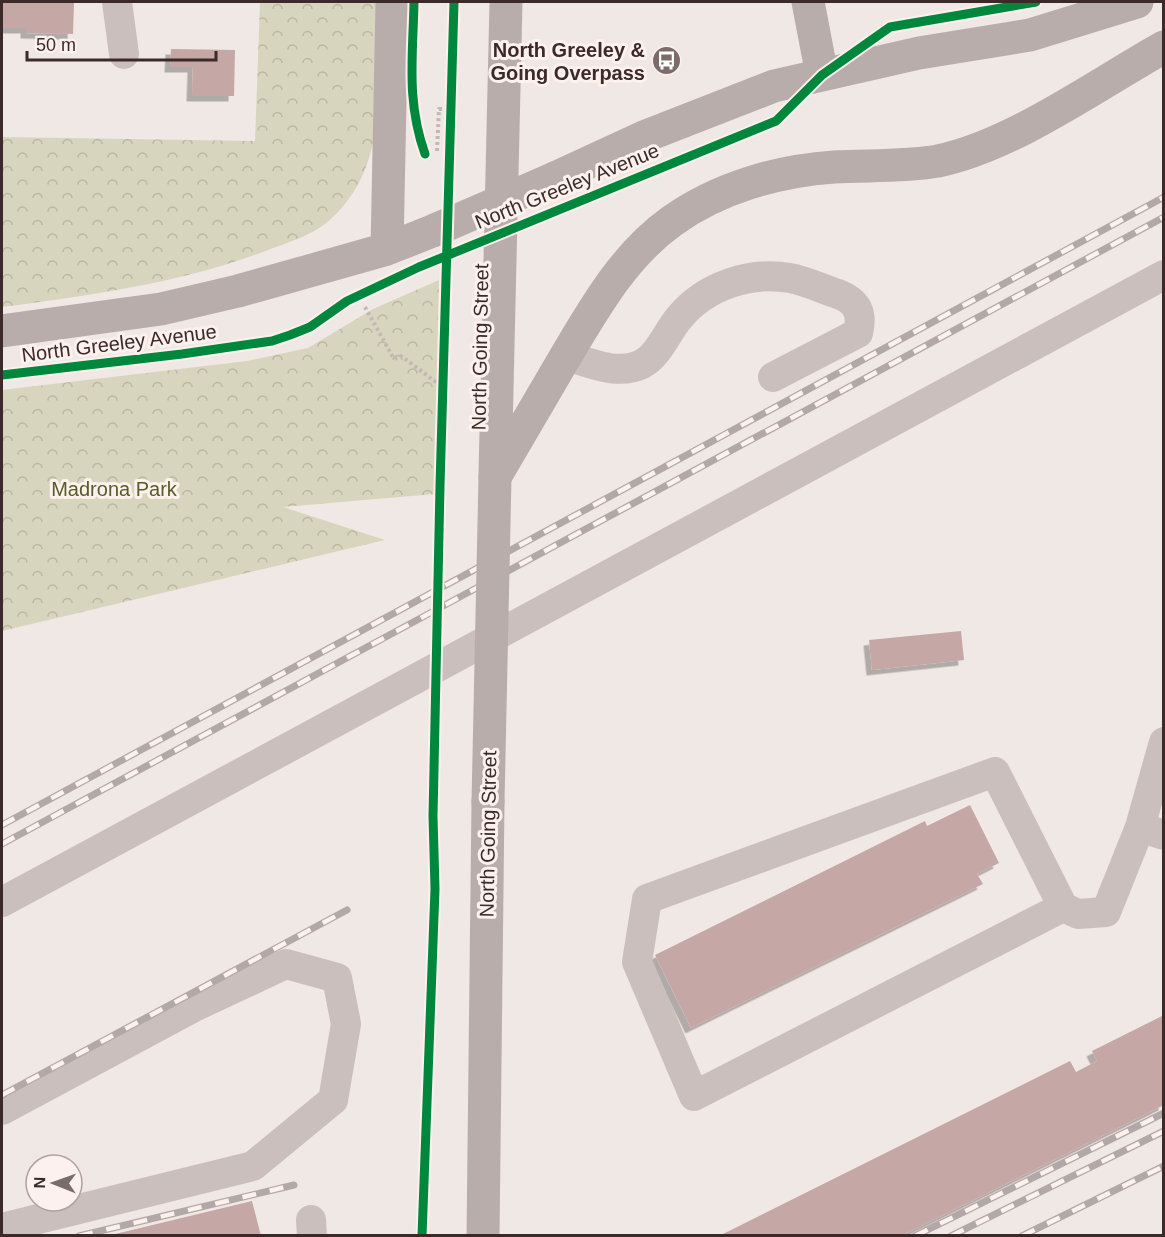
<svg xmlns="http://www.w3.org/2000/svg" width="1165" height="1237" font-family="Helvetica,sans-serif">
	<defs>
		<pattern id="forest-crowns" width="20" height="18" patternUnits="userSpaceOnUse" patternTransform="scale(1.5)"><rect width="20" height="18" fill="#d8d5be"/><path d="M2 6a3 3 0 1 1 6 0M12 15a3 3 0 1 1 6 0" fill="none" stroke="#bab7a3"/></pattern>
		<filter id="shadow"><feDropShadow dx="-5.5" dy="5.5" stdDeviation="0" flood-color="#0004"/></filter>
	</defs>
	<rect width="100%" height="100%" fill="#f0e8e5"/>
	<!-- forest -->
	<path fill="url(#forest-crowns)" d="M260,2H377L373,143C366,175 351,203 325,224C309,236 287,243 268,250C182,283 92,295 2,307V137L255,141Z
		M439,280L435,494L283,507L385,540L2,631V390L247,361L308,348L373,309Z"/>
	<!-- building -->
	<path fill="#c5a7a6" filter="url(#shadow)" d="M2,2H74L73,34L26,33V28H2Z
		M171,49L235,50L234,96H192L193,67H170Z
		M961,631L964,660L872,670L869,640Z
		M970,805L999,863L977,874L983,884L691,1028L655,955L925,821L927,826Z
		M1164,1015V1105L901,1236H719L1070,1061L1076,1072L1097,1061L1092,1051Z
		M252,1201L261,1236H111V1235Z"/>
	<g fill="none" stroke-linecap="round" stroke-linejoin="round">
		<!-- path -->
		<path stroke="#c3b8b5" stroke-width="4" stroke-dasharray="3 3" stroke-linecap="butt" d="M437,151L439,109H452
			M365,307L394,359L401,356L444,388"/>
		<!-- minor -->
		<path stroke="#cabfbd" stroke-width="30" d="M117,2L124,54
			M567,356C590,363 618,376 642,364C659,355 667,332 679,318C705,286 750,271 790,278C806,281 823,289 838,294C857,301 863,313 858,333L773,377
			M1164,742L1140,827L1164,835
			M2,902L1164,275
			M1063,907L995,772L647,899L637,962L694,1096L1063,907L1078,914L1106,912L1140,827
			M2,1110L194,1007L286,964L337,978L346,1024L333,1100L253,1166L2,1228
			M311,1220L312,1236"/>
		<!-- major -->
		<path stroke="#b9adac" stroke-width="33" d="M808,2L822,75
			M555,178L646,136L774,86L919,53L1030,35L1137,2
			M387,249L392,2
			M2,331L161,309L238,291L387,249L435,230
			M495,475L506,2
			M495,477C518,438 541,399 564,359C594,309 623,256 672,221C718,188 777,171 834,167C869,165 903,167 938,161C1014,145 1096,85 1164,47
			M483,1236L488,802"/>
		<defs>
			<path id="rail" d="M2,825L1164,197
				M2,844L1164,217
				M2,1095L347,910
				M79,1236L294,1185
				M915,1236L1164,1113
				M951,1236L1164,1131
				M1022,1236L1164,1166"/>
		</defs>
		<!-- rail casing -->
		<use href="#rail" stroke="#b2a8a7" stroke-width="7"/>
		<!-- rail -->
		<use href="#rail" stroke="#fcf1ed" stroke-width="4.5" stroke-dasharray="14" stroke-linecap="butt"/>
		<!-- major-bridge -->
		<path stroke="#b9adac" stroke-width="33" d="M435,230L555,178
			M488,802L495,477"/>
		<defs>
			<path id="cycleway" d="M414,2C413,56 406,101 425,154
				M2,375L182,354L272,341L290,335L310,327L347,301L419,267L776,121L822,75L890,27L1036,2
				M422,1236L435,889L433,816L440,486L454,2"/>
		</defs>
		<!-- cycleway casing -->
		<use href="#cycleway" stroke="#fcf1ed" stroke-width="13"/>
		<!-- cycleway -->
		<use href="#cycleway" stroke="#00873e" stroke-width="9"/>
	</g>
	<!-- icons -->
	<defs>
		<symbol id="bus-disc" viewBox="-11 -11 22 22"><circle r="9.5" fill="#7b6c6b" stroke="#fcf1ed"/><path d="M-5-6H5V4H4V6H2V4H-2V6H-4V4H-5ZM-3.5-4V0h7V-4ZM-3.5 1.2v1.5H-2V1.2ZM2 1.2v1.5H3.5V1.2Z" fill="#fff"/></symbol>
	</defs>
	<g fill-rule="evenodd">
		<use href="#bus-disc" x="650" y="44" width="33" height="33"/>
	</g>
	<g text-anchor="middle" stroke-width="6" stroke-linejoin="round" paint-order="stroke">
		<!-- poi labels -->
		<g font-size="20" font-weight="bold" fill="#3c2a2a" stroke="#fcf1ed" text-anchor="end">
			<text x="645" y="57">North Greeley &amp;<tspan x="645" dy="23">Going Overpass</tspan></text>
		</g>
		<!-- street labels -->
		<g font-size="20" fill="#3c2a2a" stroke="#fcf1ed">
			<text transform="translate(567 186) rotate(-22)" y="7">North Greeley Avenue</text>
			<text transform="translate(119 343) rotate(-7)" y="7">North Greeley Avenue</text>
			<text transform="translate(480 347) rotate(-89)" y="7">North Going Street</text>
			<text transform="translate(488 834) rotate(-89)" y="7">North Going Street</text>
		</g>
		<!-- park labels -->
		<g font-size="20" fill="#585c2b" stroke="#fcf1ed">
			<text x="114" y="496">Madrona Park</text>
		</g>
	</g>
	<!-- border -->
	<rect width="1165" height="1237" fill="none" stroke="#3c2a2a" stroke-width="6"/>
	<!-- north arrow -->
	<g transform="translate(54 1183) rotate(271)"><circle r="28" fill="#fcf1ed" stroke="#afa19f" stroke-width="1.5"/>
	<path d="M0-4.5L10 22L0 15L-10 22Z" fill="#7b6c6b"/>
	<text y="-9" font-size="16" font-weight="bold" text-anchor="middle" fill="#3c2a2a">N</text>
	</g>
	<!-- scale -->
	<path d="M27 51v9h189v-9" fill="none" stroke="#3c2a2a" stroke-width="3"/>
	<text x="36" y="51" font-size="18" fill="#3c2a2a" stroke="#fcf1ed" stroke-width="4.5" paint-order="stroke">50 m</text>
</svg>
